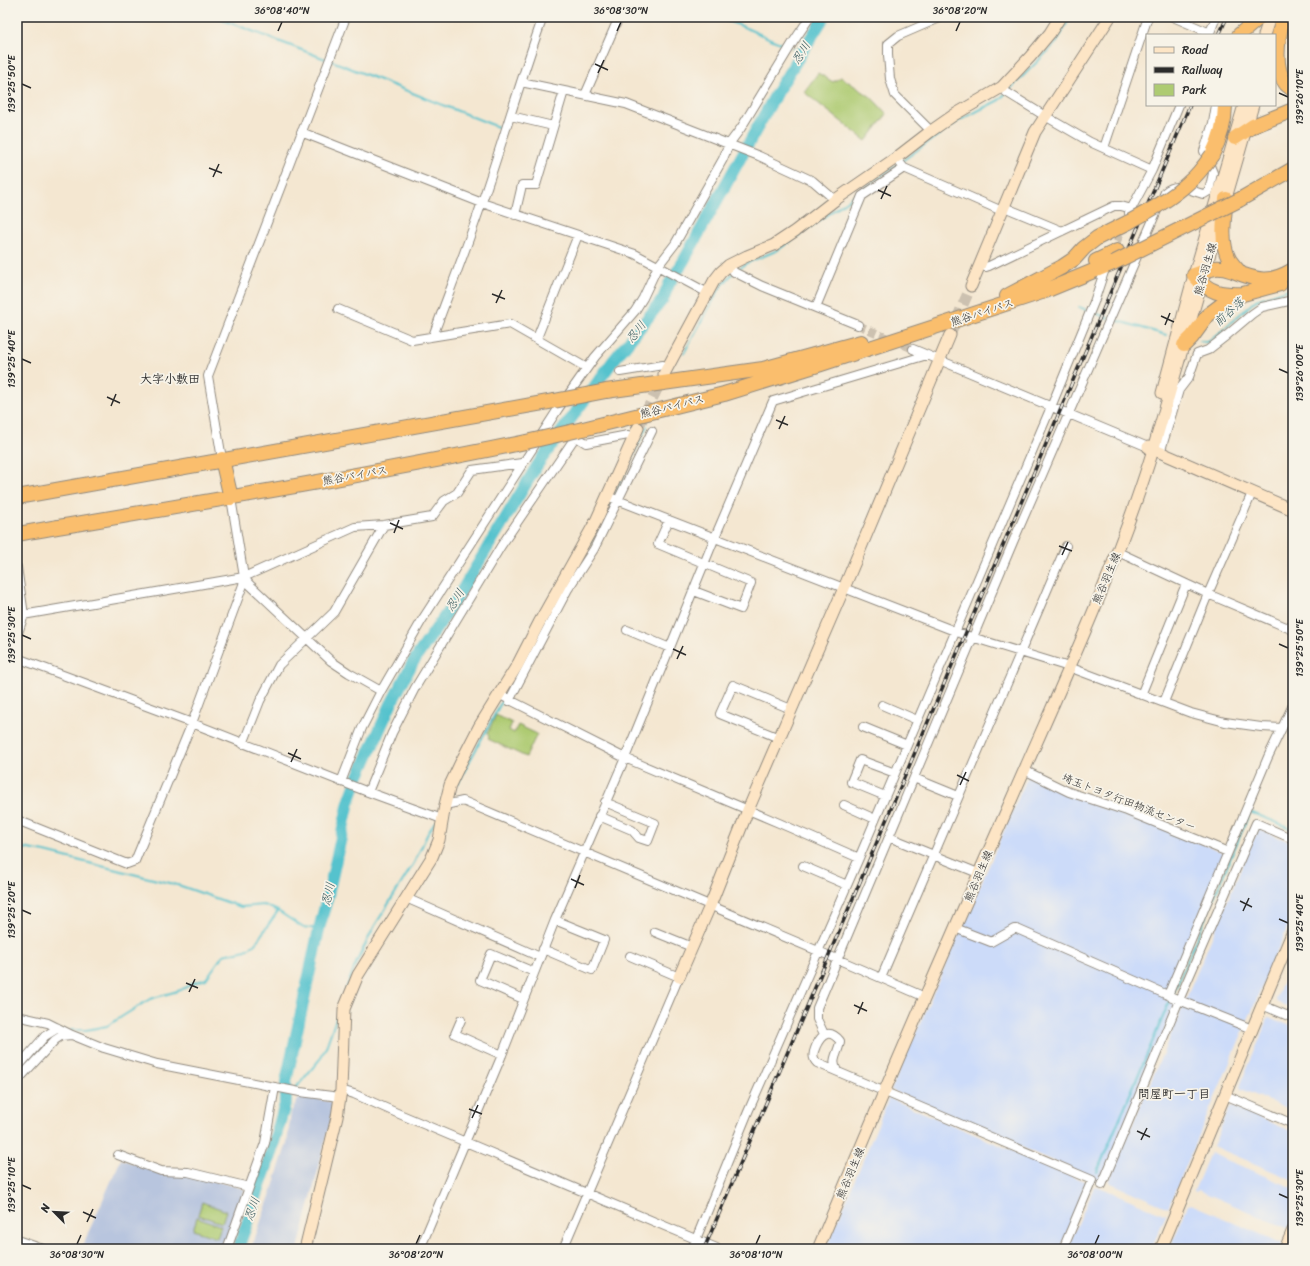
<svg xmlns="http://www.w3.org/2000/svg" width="1310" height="1266" font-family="Sriracha,'Klee One',sans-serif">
	<rect width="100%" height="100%" fill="#f7f3e8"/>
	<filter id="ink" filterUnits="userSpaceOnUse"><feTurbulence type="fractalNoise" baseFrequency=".025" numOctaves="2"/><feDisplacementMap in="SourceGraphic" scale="8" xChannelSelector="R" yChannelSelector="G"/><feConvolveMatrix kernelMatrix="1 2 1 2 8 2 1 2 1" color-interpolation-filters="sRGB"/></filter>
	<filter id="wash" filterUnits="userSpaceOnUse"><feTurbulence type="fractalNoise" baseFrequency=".012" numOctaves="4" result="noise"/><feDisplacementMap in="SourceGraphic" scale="16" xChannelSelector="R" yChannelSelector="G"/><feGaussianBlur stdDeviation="0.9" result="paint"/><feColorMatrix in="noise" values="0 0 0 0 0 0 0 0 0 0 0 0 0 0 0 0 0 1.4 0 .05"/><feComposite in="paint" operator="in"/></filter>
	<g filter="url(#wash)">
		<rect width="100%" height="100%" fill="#f4e7d1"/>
		<!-- built -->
		<path fill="#ccdbf9" d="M1028,776L1070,796L1117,813L1130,815L1225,853L1166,995L1178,1000L1103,1177L1096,1180L891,1090Z
			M1258,829L1293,843V914L1168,1208L1111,1183L1109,1180Z
			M1293,958V1009L1277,1002L1276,999Z
			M1269,1017L1293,1027V1111L1241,1089L1240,1086Z
			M889,1098L1088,1183L1060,1249H826Z
			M1233,1106L1293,1132V1180L1213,1146L1230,1107Z
			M1210,1153L1293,1188V1219L1290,1227L1287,1228L1198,1190L1196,1192L1194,1191Z
			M1097,1186L1166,1215L1151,1249H1067L1094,1187Z
			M1191,1204L1281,1243L1282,1245L1281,1249H1182L1172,1244L1188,1205Z"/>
		<!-- industrial -->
		<path fill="#b8c5de" d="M301,1095L335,1103L298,1249H251L271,1193L287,1143L291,1112Z
			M121,1159L155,1171L181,1176L188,1174L245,1189L223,1249H81Z"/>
		<!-- green -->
		<path fill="#aecb72" stroke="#6c7b4e" d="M818,73L833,82L841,77L871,97L887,114L866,141L804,92Z
			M496,715L512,723L509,730L514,733L518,725L537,734L526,757L488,739L489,736L487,734Z
			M202,1202L226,1211L222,1223L198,1215Z
			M197,1217L221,1226L217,1238L193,1230Z"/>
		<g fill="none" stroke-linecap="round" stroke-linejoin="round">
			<!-- stream -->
			<path stroke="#55c2cd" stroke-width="2" d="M215,17L328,60
				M716,17L739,25L789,47
				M793,49L802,53
				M332,61L498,127
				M1008,91L1057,42L1070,17
				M902,161L958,121L999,100L1005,94
				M735,271L747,263L778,250L898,164
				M1079,307L1089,311
				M1093,312L1108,318
				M1112,319L1166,335
				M1200,341L1207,342L1217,335L1256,300L1293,288
				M684,353L720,288L732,274
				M614,496L647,426
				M570,578L604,519L613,500
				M541,631L549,617
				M458,783L503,699
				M17,847L45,852L181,886L241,907L264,905L278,911L302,927L319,929
				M346,989L356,963L374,927L414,863L428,833L435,822
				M1173,994L1250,812L1293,829
				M71,1030H86L107,1026L150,999L181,990L193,983L206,979L223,955L246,950L255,944L278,911
				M17,1075L47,1042L56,1034
				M295,1089L320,1059L326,1047L339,1010
				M286,1101L292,1092
				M1097,1172L1171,998"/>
			<!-- river -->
			<path stroke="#55c2cd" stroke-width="12" d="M238,1249L267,1166L286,1101V1082L319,929L328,895L349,802L357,780L371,749L391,704L413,662L456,600L538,464L613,361L663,299L669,284L683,262L777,92L824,17"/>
		</g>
	</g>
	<g filter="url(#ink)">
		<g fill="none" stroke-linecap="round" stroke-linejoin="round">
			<!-- street-tunnel -->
			<path stroke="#ccc1b0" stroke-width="8" stroke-dasharray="8 4" stroke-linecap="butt" d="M1112,253L1124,225
				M858,325L913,349"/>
			<!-- secondary-tunnel -->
			<path stroke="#ccc1b0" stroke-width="11" stroke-dasharray="11 5.5" stroke-linecap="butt" d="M950,335L971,286
				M638,428L662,379"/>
			<defs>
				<path id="street" d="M1173,17L1210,33
					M1209,35L1216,17
					M521,82L626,104L759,156L813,181L835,200
					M1002,87L1006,92L1045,116L1090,142L1152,170
					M585,95L619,17
					M511,116L553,126
					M931,131L895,95L890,79L888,55V44L898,36L942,17
					M301,132L482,203L635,254L708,293
					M1104,148L1148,17
					M904,168L1002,211
					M1004,207L1062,231
					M1129,213L1152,170L1179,105
					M515,215L522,185H536L564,91
					M729,265L734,272L762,286L858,325
					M980,266L986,267L989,266L1114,206H1121L1132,209
					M816,307L862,196L904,168L896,158
					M338,309L412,340L510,324L587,368
					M433,336C449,292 467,247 482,202C503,141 521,78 543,17
					M537,338L578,235
					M913,349L1148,447
					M620,372L663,365L668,368
					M1160,453L1179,390L1189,377L1197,354L1208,350L1226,336L1252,314L1262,307L1293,300
					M222,459L208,376L346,17
					M607,496L965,635L1069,667L1191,713L1225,722L1261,727L1282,728
					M669,520L658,544L751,583L741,609L694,591
					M1118,552L1208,594L1293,630
					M17,567L24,615L17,636
					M244,577L249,584L331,661L349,673L381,691
					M17,616L244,577L355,527L384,525L432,517L444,501L457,493L472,470L522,463
					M627,630L670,648
					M17,658L192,723L368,792
					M500,695L625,758L779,823L859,858
					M1141,695L1186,584
					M509,701L568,589L594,549L652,431
					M1164,702L1208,594L1252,493
					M882,705L917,720
					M863,727L907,745
					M779,738L720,714L733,685L791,709
					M243,744L260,701L279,665L334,612L384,525
					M1024,770L1069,792L1127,811L1228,852
					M914,778L958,796
					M341,782L362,728L381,691L422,620L558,409L595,357L635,311L643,298L658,266L675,244L723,159L729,144L741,128L792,44L810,17
					M885,796L851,782L860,760L895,773
					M445,805L463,801L837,959L925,997
					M844,805L875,819
					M599,816L632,830L639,838L648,841L655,823L605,802
					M442,819L368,792L392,733L415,688L501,546L574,439L578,438L586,443L628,435L633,438
					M17,820L127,864L135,861L192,723L243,585L244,577L231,498
					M889,837L1013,542L1165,192C1178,181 1189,191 1204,194L1209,191L1213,173L1204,151L1213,123L1216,105
					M803,866L847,885
					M406,898L540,957
					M955,928L991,942L1014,929H1017L1179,1000L1252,1029
					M655,932L692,947
					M543,949L592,970L604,940L555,920
					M881,978L1066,546
					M1168,995L1268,757L1293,705
					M523,999L480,980L491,954L534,972
					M1262,1005L1293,1018
					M17,1016L48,1023L72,1035L104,1048L157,1064L300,1092L340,1097
					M461,1020L455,1034L502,1055
					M824,1034L817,1019V1008L889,837L978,873
					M17,1068L45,1036L58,1028
					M837,1071C830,1059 839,1053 840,1041C830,1029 822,1033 816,1046C815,1049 812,1054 814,1058C814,1059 816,1062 817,1063L1092,1180L1063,1249
					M17,1081L55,1040L61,1036L71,1035
					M341,1090L354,1094L397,1113L719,1249
					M1225,1095L1293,1124
					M118,1155L161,1171L188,1172L249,1187
					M1102,1185L1179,1000L1256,823L1293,839
					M17,1240L43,1249
					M227,1249L265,1143L275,1087
					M420,1249L502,1055L555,920L625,758L715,537L773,401L927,355
					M563,1249L679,977L630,956
					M692,1249L748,1112L859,858L1051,407L1094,302L1104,272"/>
				<path id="secondary" d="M1264,35L1270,17
					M971,286L1035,132L1110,17
					M664,374L714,281L721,272L729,265L747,256L774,245L795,231L835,200L896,158L931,131L954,115L1002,87L1030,57L1050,33L1060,17
					M1162,393L1194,275L1244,105
					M1148,447L1293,510
					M679,977L710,906L748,810L844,588L950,335
					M305,1249L337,1117L341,1090L344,1009L358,975L432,857L439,840L445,805L450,785L460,764L479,727L518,664L539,623L596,521L638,428
					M818,1249C880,1100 944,952 1009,805C1060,688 1115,572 1153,450L1253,105
					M1161,1249L1293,931
					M1285,1249L1293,1230"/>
				<path id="highway" d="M1283,17C1278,37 1272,67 1286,84C1288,86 1291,88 1293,90
					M1239,35L1260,17
					M1235,138L1253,126L1293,110
					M1212,155C1220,139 1225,123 1225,105
					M1226,199C1224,218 1220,242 1229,259C1232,264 1237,269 1241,274
					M1239,200L1293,169
					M1096,261L1117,251
					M1243,294C1221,295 1209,293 1194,275C1201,273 1208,269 1215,268C1222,267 1227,269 1233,271C1258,281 1269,284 1293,270
					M1007,296L1062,267L1074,259L1084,248L1097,238L1129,222
					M1184,345L1192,337L1208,315L1220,306L1243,294L1280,284
					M606,391L763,369L861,342
					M583,429L724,394L821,364L1045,291L1113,263
					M222,459L231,498
					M17,497L554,401
					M17,534C187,505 357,477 526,442"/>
			</defs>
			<!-- street casing -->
			<use href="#street" stroke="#90897e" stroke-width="10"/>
			<!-- secondary casing -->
			<use href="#secondary" stroke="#90897e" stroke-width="13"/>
			<!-- highway casing -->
			<use href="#highway" stroke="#90897e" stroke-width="16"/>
			<!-- street -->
			<use href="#street" stroke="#fff" stroke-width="8"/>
			<!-- secondary -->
			<use href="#secondary" stroke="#fde5c5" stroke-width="11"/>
			<!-- highway -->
			<use href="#highway" stroke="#fabe6d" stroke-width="14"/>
			<defs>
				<path id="rail" d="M1219,35L1227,17
					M704,1249L1190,105"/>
			</defs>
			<!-- rail casing -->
			<use href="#rail" stroke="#2b2b2b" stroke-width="3.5"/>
			<!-- rail -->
			<use href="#rail" stroke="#f7f3e8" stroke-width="2" stroke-dasharray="6" stroke-linecap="butt"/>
			<defs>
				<path id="highway-bridge" d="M1129,222C1149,211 1171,199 1188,183C1198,175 1205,165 1212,155
					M1113,263L1239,200
					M554,401L606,391
					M526,442L583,429"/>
			</defs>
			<!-- highway-bridge casing -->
			<use href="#highway-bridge" stroke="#90897e" stroke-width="16" stroke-linecap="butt"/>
			<!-- highway-bridge -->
			<use href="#highway-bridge" stroke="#fabe6d" stroke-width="14"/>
		</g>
	</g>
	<!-- ticks -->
	<path fill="none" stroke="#2b2b2b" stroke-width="1.5" d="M278,31L282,22M617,31L621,22M956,31L960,22M595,64L608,70M598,73L604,60M22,84L31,88M1279,93L1288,97M209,168L222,173M213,177L219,164M878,190L891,196M881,199L887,186M492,294L505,299M496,303L502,290M1161,316L1174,322M1165,325L1170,313M22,359L31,363M1279,369L1288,373M107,397L120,403M111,406L116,394M776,420L788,425M779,429L785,416M390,523L403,529M394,533L399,520M1059,546L1072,551M1062,555L1068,542M22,635L31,639M1279,644L1288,648M673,649L686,655M677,659L683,646M288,753L301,759M291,762L297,749M957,775L969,781M960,785L966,772M571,879L584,885M575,888L580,875M1240,901L1252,907M22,910L31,914M1243,911L1249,898M1279,919L1288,923M186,983L198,988M189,992L195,979M854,1005L867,1011M858,1014L863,1002M469,1109L482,1114M472,1118L478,1105M1137,1131L1150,1137M1141,1140L1147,1128M22,1185L31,1189M1279,1194L1288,1198M83,1212L96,1218M87,1222L93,1209M77,1244L81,1235M416,1244L420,1235M756,1244L760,1235M1095,1244L1099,1235"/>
	<g text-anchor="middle" stroke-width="3.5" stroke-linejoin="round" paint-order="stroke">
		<!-- street labels -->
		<g font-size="11" fill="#2b2b2b" stroke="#f7f3e8">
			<text transform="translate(1205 269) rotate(-74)" y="4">熊谷羽生線</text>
			<text transform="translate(982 312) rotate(-18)" y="4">熊谷バイパス</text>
			<text transform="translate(672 406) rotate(-14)" y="4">熊谷バイパス</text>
			<text transform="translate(355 475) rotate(-10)" y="4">熊谷バイパス</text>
			<text transform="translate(1106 578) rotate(-67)" y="4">熊谷羽生線</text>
			<text transform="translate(1129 802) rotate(21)" y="4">埼玉トヨタ行田物流センター</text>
			<text transform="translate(978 876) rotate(-67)" y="4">熊谷羽生線</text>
			<text transform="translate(850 1173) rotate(-67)" y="4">熊谷羽生線</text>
		</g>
		<!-- water labels -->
		<g font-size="12" font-style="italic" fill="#38585c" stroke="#f7f3e8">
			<text transform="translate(801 53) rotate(-58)" y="4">忍川</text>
			<text transform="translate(1229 312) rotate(-42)" y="4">前谷落</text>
			<text transform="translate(636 332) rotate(-51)" y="4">忍川</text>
			<text transform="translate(455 600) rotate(-57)" y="4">忍川</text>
			<text transform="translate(328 894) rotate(-77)" y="4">忍川</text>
			<text transform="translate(252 1209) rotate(-70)" y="4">忍川</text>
		</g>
		<!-- neighbourhood labels -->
		<g font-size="12" font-weight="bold" fill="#2b2b2b" stroke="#f7f3e8">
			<text x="170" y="383">大字小敷田</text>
			<text x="1174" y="1098">問屋町一丁目</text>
		</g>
	</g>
	<!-- margin -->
	<rect width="1310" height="1266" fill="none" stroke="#f7f3e8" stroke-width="44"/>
	<!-- legend -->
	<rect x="1146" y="34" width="130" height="72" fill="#f7f3e8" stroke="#a5a39c"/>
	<rect x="1154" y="47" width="20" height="6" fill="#fde5c5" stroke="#a5a39c"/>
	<text x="1182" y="54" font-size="12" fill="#2b2b2b">Road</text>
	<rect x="1154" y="67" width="20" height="6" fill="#2b2b2b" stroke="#a5a39c"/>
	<text x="1182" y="74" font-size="12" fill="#2b2b2b">Railway</text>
	<rect x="1154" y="84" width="20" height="12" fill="#aecb72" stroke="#a5a39c"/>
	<text x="1182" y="94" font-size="12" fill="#2b2b2b">Park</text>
	<!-- north arrow -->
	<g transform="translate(54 1212) rotate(294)" stroke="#f7f3e8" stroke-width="3" paint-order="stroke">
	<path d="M0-3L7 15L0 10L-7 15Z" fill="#2b2b2b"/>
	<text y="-6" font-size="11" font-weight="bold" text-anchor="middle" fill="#2b2b2b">N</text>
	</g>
	<rect x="22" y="22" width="1266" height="1222" fill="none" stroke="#2b2b2b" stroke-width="1.5"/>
	<g font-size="10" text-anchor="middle" fill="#2b2b2b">
		<text x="282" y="14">36°08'40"N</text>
		<text x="621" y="14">36°08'30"N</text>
		<text x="960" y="14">36°08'20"N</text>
		<text transform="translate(11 84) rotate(-90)" y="4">139°25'50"E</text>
		<text transform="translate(1299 97) rotate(-90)" y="4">139°26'10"E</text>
		<text transform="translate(11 359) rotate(-90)" y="4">139°25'40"E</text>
		<text transform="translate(1299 373) rotate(-90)" y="4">139°26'00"E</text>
		<text transform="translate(11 635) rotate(-90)" y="4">139°25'30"E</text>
		<text transform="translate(1299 648) rotate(-90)" y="4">139°25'50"E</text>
		<text transform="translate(11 910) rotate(-90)" y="4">139°25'20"E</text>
		<text transform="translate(1299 923) rotate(-90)" y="4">139°25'40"E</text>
		<text transform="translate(11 1185) rotate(-90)" y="4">139°25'10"E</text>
		<text transform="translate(1299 1198) rotate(-90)" y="4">139°25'30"E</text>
		<text x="77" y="1258">36°08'30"N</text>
		<text x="416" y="1258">36°08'20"N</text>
		<text x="756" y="1258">36°08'10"N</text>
		<text x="1095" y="1258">36°08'00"N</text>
	</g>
</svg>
